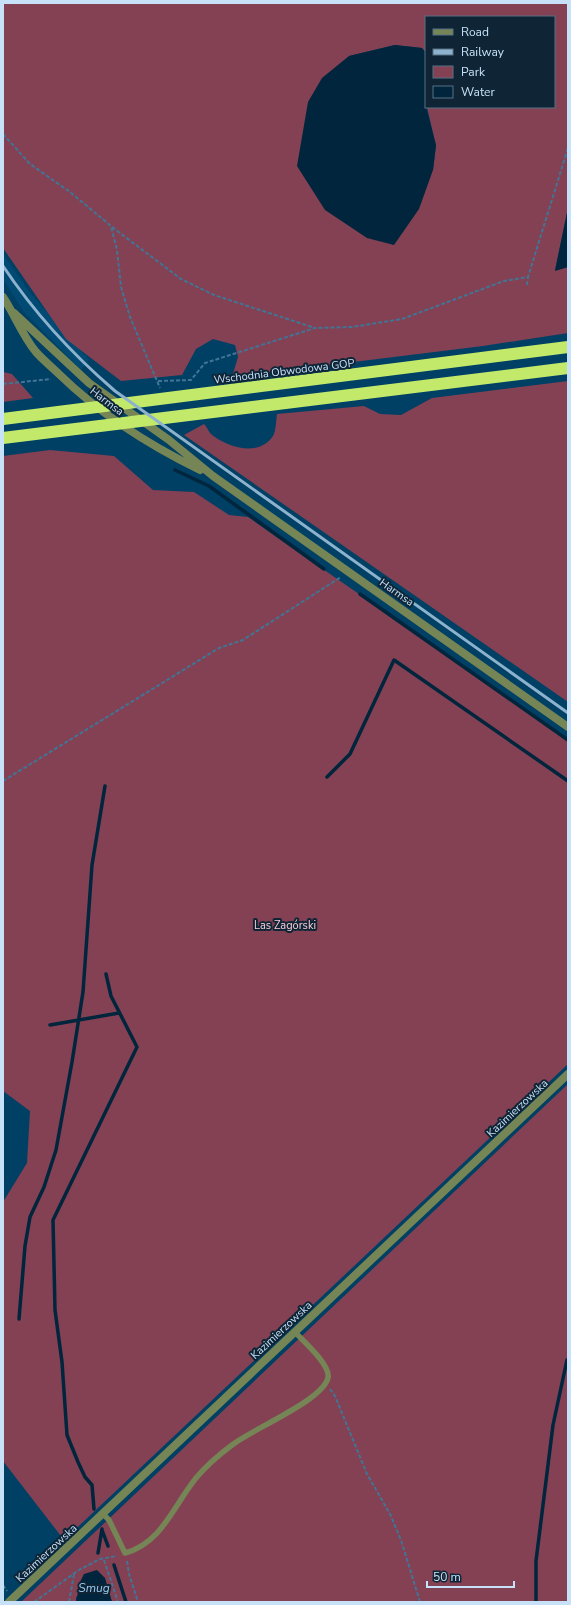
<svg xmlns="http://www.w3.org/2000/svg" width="571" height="1605" font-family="'Nunito Sans',sans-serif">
	<rect width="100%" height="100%" fill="#014065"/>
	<!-- built -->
	<path fill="#004a74" d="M3,254L31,294L89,360L81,370L24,312L3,279Z"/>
	<!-- green -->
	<path fill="#834153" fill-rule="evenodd" d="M3,3H568V208L555,270L568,267V333L483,346L232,377L238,357L235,345L213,339L196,349L182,375L121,381L66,339L3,248ZM426,17H554V107H427L436,146L433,170L349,56L395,45L422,48L426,53Z
		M3,372L12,374L33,398L3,402Z
		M568,381V702L184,435L204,424C207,427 209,432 211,434C228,448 259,457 273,436C276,431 276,421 277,414L364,406L380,414L401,415L432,398Z
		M50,450L114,456L153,490L194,492L229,515L248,517L568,739V1064L64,1540L3,1461V1202L27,1163L30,1111L3,1091V456Z
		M568,1084V1602H112L107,1584L76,1597V1602H21Z"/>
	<!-- water -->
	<path fill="#01253c" d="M395,45L422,48L426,53V107L436,145L433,170L419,209L394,245L367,238L325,210L297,166L308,102L322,78L349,56Z
		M568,208V267L555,271Z
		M97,1570L105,1578L112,1602H76L80,1582L84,1574Z"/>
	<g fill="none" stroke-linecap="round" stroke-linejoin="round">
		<!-- stream -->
		<path stroke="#01253c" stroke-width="3.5" d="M175,470L209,486L324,569
			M360,594L568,740
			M327,777L350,754L394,660L568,781
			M50,1025L119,1013
			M19,1319L25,1246L30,1217L44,1187L56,1150L72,1062L83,992L92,865L105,786
			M94,1509L92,1485L85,1477L78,1462L67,1435L62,1362L55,1310L53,1220L137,1047L111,996L106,974
			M102,1530L108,1546
			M98,1553L102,1529
			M114,1565L126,1602
			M536,1602V1561L553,1425L567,1360"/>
		<!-- path -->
		<path stroke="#417495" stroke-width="2" stroke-dasharray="4 2" stroke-linecap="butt" d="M3,134L30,164L70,192L111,226L117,250L121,287L130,317L160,388
			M112,227L181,279L214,295L315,328
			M527,285L528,277
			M158,381L191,380L205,363L315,328L352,327L402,319L504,281L528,277L568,148
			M3,384L51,379
			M3,781L219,648L243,640L341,577
			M330,1389L335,1396L367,1474L390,1514L401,1540L420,1602
			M104,1560L118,1602
			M127,1561L129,1574L138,1602
			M3,1585L7,1591
			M34,1602L79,1570L100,1559L117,1556
			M69,1602L74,1574"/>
		<!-- service -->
		<path stroke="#758555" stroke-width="5.5" d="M103,1514L109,1520L125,1553C162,1543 174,1505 196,1478C206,1466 220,1454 232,1445C252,1429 322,1401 328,1378C331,1365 303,1341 295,1332"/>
		<!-- minor -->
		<path stroke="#758555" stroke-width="8" d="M3,297C15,315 22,335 36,352C43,360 52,367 60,375C101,415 149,445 200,470
			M14,313L89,383L169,440L213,476L568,727"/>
		<!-- tertiary -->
		<path stroke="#758555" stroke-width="8" d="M9,1602L568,1074"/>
		<!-- motorway -->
		<path stroke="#c3e96a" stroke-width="12" d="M3,419L568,347
			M3,438L568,368"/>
		<!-- rail -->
		<path stroke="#8db2cd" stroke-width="3" d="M3,266C35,314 72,354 115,391L568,713"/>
	</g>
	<g text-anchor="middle" stroke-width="4" stroke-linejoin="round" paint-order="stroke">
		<!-- street labels -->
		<g font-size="11" fill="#c6e1f8" stroke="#0f2536">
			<text transform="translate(284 371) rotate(-7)" y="4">Wschodnia Obwodowa GOP</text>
			<text transform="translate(107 401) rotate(37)" y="4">Harmsa</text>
			<text transform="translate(397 592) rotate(35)" y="4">Harmsa</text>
			<text transform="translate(517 1108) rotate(-43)" y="4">Kazimierzowska</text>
			<text transform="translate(281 1330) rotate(-43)" y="4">Kazimierzowska</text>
			<text transform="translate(46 1553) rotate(-43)" y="4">Kazimierzowska</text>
		</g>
		<!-- park labels -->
		<g font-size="11" fill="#f9ccd6" stroke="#0f2536">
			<text x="285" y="929">Las Zagórski</text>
		</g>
		<!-- water labels -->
		<g font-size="12" font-style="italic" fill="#98caf3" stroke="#0f2536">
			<text x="94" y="1592">Smug</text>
		</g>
	</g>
	<!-- border -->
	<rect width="571" height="1605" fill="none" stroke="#c6e1f8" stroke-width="8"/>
	<!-- legend -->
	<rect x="425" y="16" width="130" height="92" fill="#0f2536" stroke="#587084"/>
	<rect x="433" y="29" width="20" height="6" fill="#758555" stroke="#587084"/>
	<text x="461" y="36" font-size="12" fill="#c6e1f8">Road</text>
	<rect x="433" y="49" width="20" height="6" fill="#8db2cd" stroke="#587084"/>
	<text x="461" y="56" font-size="12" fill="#c6e1f8">Railway</text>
	<rect x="433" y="66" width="20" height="12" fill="#834153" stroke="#587084"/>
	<text x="461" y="76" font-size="12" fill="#c6e1f8">Park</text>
	<rect x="433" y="86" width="20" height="12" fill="#01253c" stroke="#587084"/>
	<text x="461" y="96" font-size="12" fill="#c6e1f8">Water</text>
	<!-- scale -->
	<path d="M427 1581v6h87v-6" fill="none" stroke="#c6e1f8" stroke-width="2"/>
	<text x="433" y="1581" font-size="12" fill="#c6e1f8" stroke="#0f2536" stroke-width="3" paint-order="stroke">50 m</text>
</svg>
